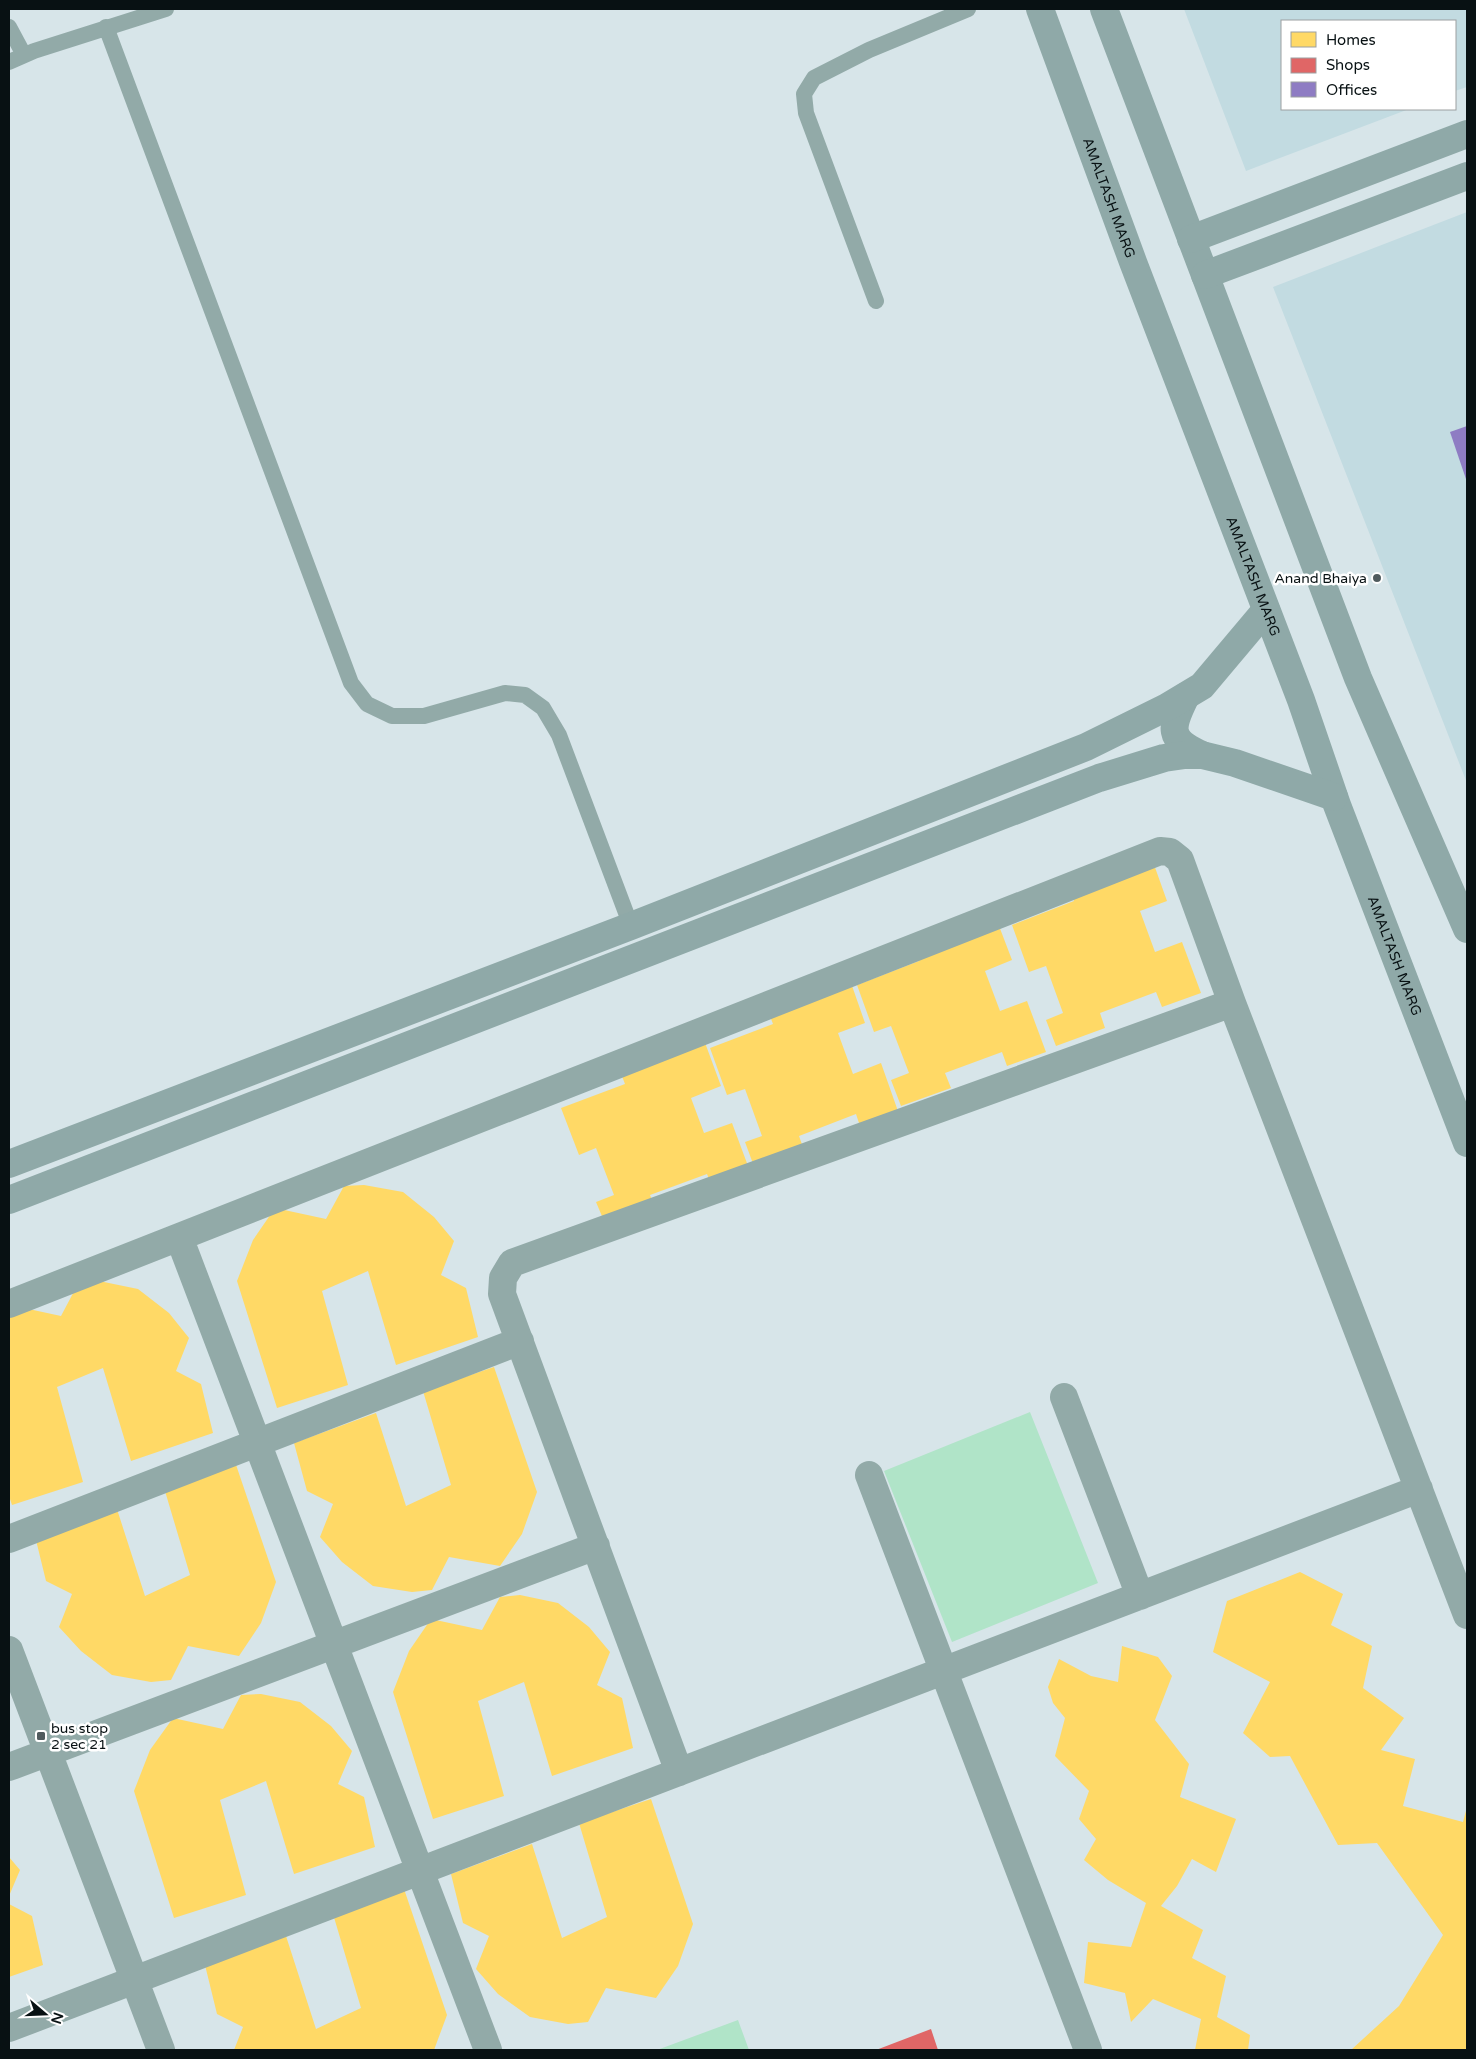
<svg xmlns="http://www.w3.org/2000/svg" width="1476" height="2059" font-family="'Varela Round',sans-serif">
	<rect width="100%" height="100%" fill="#d7e5e9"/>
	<!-- built -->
	<path fill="#c2dbe1" d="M1184,9H1467V87L1455,91V21H1282V109H1409L1246,171Z
		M1467,212V783L1273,287Z"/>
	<!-- green -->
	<path fill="#b0e4c8" d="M1030,1412L1098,1583L952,1642L884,1471Z
		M738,2020L749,2050H657Z"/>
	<!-- homes -->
	<path fill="#ffd966" d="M1152,859L1167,901L1140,911L1155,952L1182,942L1201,993L1162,1007L1156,992L1100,1013L1105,1028L1056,1046L1046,1020L1063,1013L1046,966L1029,972L1012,925L1074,901L1070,889Z
		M996,918L1012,960L985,971L1000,1011L1027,1001L1046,1052L1007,1066L1002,1052L945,1073L951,1088L901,1106L891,1080L909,1073L891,1026L874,1032L857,985L919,961L915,948Z
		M850,980L865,1023L838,1033L853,1074L881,1063L899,1114L861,1129L856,1114L799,1136L804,1150L755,1169L745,1142L762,1136L745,1089L727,1095L710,1048L773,1024L768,1011Z
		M704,1040L721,1086L691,1098L704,1133L732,1123L751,1174L713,1189L707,1174L650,1195L656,1210L607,1228L596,1202L614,1195L596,1148L579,1155L561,1108L625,1084L620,1071Z
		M364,1185L403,1192L434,1217L454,1241L441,1275L466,1288L478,1337L396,1365L368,1271L322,1291L348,1385L277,1408L237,1281L253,1240L275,1208L326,1219L344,1186Z
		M99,1281L138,1289L169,1313L189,1338L176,1371L201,1384L213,1433L131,1461L103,1368L57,1387L83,1482L12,1505L9,1496V1307L10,1305L61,1316L79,1282Z
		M494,1367L537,1492L522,1534L500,1566L449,1557L432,1590L412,1592L373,1586L342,1562L320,1537L333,1504L307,1491L294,1443L376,1413L406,1506L451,1485L423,1391Z
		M233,1456L276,1582L261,1623L239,1656L188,1646L171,1680L151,1682L112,1675L81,1651L59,1627L72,1594L46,1581L34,1532L115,1503L145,1596L190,1575L162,1481Z
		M1300,1572L1343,1594L1331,1625L1372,1646L1363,1688L1404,1718L1381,1750L1415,1759L1403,1806L1463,1822L1467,1807V2050H1351L1399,2006L1443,1935L1377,1843L1338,1845L1290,1756L1270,1757L1243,1733L1270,1682L1213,1652L1227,1601Z
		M520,1595L558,1603L589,1627L610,1652L597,1685L622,1698L633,1748L552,1776L524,1682L478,1701L504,1796L433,1819L393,1692L409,1651L431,1619L482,1630L500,1597Z
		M1122,1646L1158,1657L1172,1676L1155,1720L1189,1764L1180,1797L1236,1819L1216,1872L1192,1859L1177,1886L1161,1906L1203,1930L1192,1958L1226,1976L1217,2017L1250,2035L1248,2050H1195L1201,2019L1153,1999L1131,2022L1125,1993L1084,1983L1088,1942L1131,1947L1146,1903L1108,1880L1084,1860L1096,1839L1079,1819L1089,1791L1055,1756L1065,1718L1053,1703L1048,1687L1059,1659L1091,1676L1118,1682Z
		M261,1694L300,1702L331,1726L352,1751L338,1784L364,1797L375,1847L294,1874L266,1781L220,1800L246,1895L174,1918L134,1791L150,1750L173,1718L223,1729L241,1695Z
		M651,1799L693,1924L678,1966L656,1998L606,1988L588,2022L568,2024L530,2017L498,1994L476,1969L489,1936L463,1923L451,1874L532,1844L562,1938L607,1917L579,1823Z
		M9,1857L20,1870L9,1896Z
		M404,1889L447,2015L434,2050H234L243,2027L217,2014L205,1965L286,1936L316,2029L361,2008L333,1914Z
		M9,1904L32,1916L43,1965L9,1977Z"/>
	<!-- shops -->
	<path fill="#e06666" d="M931,2029L938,2050H876Z"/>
	<!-- offices -->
	<path fill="#8e7cc3" d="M1467,426V482L1450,432Z"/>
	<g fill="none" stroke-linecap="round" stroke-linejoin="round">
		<!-- lane -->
		<path stroke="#92aaa8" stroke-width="16" d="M9,27L24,55
			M106,27L351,683L367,704L392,716H424L505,693L525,695L543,708L559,735L631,926
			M9,62L34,51L166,9
			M876,301L806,113L804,94L814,78L869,50L968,9"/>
		<!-- street -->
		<path stroke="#92aaa8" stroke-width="28" d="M179,1237L488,2050
			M9,1304L1160,851L1170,852L1180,860L1232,1003L1467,1615
			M1064,1397L1140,1596
			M869,1475L1088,2050
			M9,1539L520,1341
			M9,1650L161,2050
			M9,1767L596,1546
			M679,1772L502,1294L503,1278L512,1263L1232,1003
			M9,2028L1419,1489"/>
		<!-- secondary -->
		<g stroke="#8fa9a8" stroke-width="28">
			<path id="s1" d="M1040,9L1133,262L1301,700L1337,805L1467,1143"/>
			<path d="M1104,9L1358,678L1467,929"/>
			<path d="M1191,239L1467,134"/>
			<path d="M1205,275L1467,176"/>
			<path d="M1186,696C1170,728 1167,739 1202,755"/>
			<path d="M9,1164L631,926L1086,747L1167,707L1202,686L1266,610"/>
			<path d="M9,1200L1099,778L1164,758L1185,755H1202L1235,763L1334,797"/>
		</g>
	</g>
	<!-- markers -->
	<g fill="#505b5e" stroke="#fff" stroke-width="2">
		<circle cx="1377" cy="578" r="5"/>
		<rect x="36" y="1731" width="10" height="10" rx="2.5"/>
	</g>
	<g text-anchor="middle" stroke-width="5" stroke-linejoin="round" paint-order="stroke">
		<!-- street labels -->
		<g font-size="14" fill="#081113" stroke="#fff">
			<text dy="5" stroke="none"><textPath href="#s1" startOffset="201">AMALTASH MARG</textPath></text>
			<text dy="5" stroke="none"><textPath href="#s1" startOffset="606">AMALTASH MARG</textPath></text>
			<text dy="5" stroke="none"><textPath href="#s1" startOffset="1011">AMALTASH MARG</textPath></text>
		</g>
		<!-- poi labels -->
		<g font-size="14" fill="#081113" stroke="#fff" text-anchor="end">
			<text x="1367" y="583">Anand Bhaiya</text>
			<text x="51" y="1733" text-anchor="start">bus stop<tspan x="51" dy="16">2 sec 21</tspan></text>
		</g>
	</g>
	<!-- border -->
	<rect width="1476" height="2059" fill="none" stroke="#081113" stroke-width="20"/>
	<!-- legend -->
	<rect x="1281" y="20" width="175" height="90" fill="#ffffff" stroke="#9ca0a1"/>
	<rect x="1291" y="32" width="25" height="15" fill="#ffd966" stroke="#9ca0a1"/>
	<text x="1326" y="45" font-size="15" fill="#081113">Homes</text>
	<rect x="1291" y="58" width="25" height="15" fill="#e06666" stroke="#9ca0a1"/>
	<text x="1326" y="70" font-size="15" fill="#081113">Shops</text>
	<rect x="1291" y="82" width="25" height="15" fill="#8e7cc3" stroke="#9ca0a1"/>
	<text x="1326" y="95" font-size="15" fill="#081113">Offices</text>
	<!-- north arrow -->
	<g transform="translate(45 2014) rotate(109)" stroke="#ffffff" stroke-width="4" paint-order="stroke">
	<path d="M0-4L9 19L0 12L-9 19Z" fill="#081113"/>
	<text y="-8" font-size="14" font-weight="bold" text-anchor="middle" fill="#081113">N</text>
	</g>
</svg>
